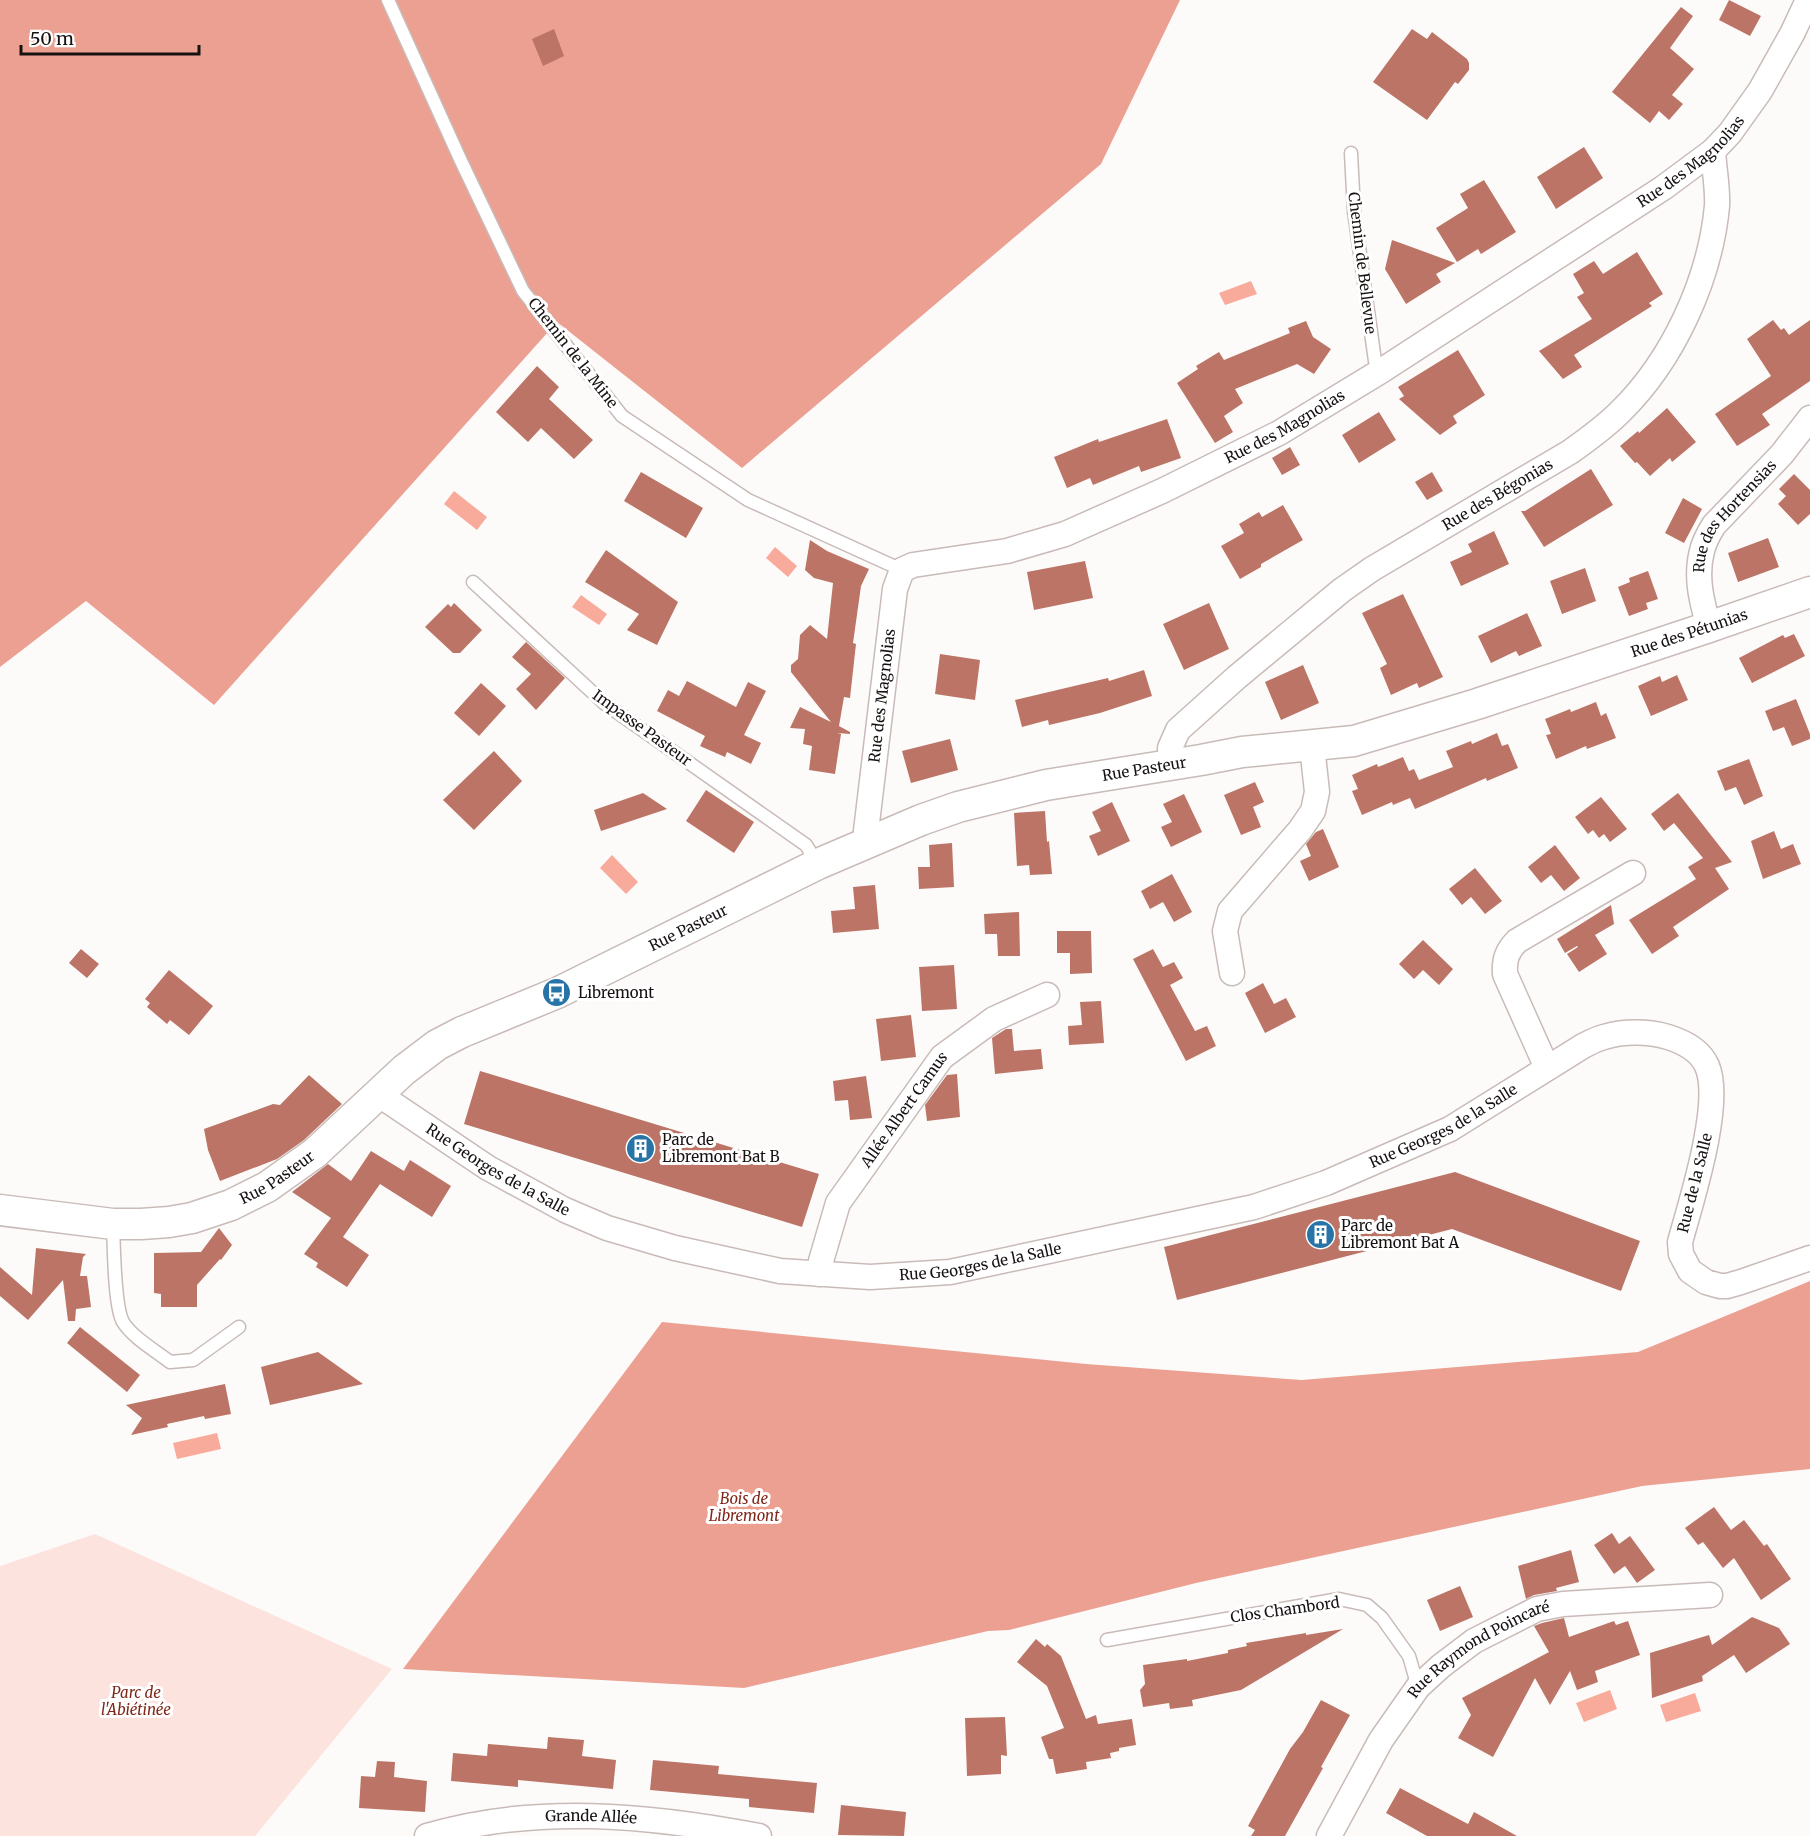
<svg xmlns="http://www.w3.org/2000/svg" width="1810" height="1836" font-family="Merriweather,serif">
	<rect width="100%" height="100%" fill="#fdfbfa"/>
	<!-- green -->
	<path fill="#fde3dd" d="M95,1534L392,1669L255,1836H0V1566Z"/>
	<!-- forest -->
	<path fill="#eca091" d="M0,0H1180L1101,164L742,468L557,322L214,705L86,601L0,667Z
		M1810,1281V1469L1642,1486L1196,1583L1009,1630L988,1631L744,1688L403,1669L662,1322L1086,1364L1302,1380L1638,1352Z"/>
	<!-- water -->
	<path fill="#f8ab9b" d="M1251,281L1257,294L1225,305L1219,293Z
		M454,491L487,517L477,530L444,504Z
		M775,547L797,566L788,577L766,558Z
		M581,595L607,614L599,625L572,607Z
		M612,855L638,882L626,894L600,868Z
		M217,1433L221,1449L177,1459L173,1443Z
		M1610,1690L1617,1709L1584,1722L1576,1703Z
		M1695,1693L1701,1711L1666,1722L1660,1705Z"/>
	<!-- building -->
	<path fill="#bb7465" d="M1729,0L1761,16L1750,36L1719,20Z
		M1681,7L1693,16L1670,48L1694,69L1672,95L1683,104L1669,120L1659,111L1650,123L1612,92Z
		M554,29L564,56L543,66L532,39Z
		M1412,29L1427,39L1432,32L1467,59L1469,63V70L1458,84L1455,82L1427,120L1373,82Z
		M1584,147L1603,178L1556,209L1537,177Z
		M1484,180L1516,232L1481,254L1478,249L1457,262L1436,228L1468,208L1460,194Z
		M1392,240L1406,245L1455,263L1436,274L1441,282L1406,304L1385,269Z
		M1637,252L1663,294L1649,303L1652,306L1574,355L1582,367L1563,379L1539,351L1592,319L1577,297L1584,293L1573,274L1594,261L1603,274Z
		M1773,320L1781,330L1784,328L1789,335L1810,320V381L1762,414L1770,425L1737,446L1715,414L1771,376L1747,339Z
		M1306,321L1313,337L1331,349L1314,374L1297,364L1235,389L1243,403L1224,416L1233,432L1215,443L1177,383L1198,369L1196,366L1219,352L1224,360L1290,333L1288,328Z
		M1458,350L1485,395L1453,416L1457,423L1440,435L1399,399L1404,396L1398,387Z
		M537,366L559,387L549,399L593,440L574,459L541,428L528,442L496,412Z
		M1667,408L1696,442L1672,462L1670,458L1650,476L1637,462L1635,463L1620,446L1638,431L1639,433Z
		M1379,412L1396,440L1359,463L1342,435Z
		M1167,419L1181,458L1141,472L1139,466L1093,485L1090,478L1067,488L1054,457L1098,439L1099,442Z
		M1290,447L1300,465L1282,475L1272,458Z
		M1591,469L1613,505L1544,547L1521,511H1525Z
		M641,472L703,508L686,538L624,501Z
		M1432,472L1443,491L1427,500L1415,482Z
		M1794,474L1810,490V514L1798,525L1778,504L1786,496L1779,489Z
		M1683,498L1702,509L1684,543L1665,533Z
		M1283,505L1303,540L1261,564V567L1240,579L1221,546L1244,533L1239,524L1259,512L1262,517Z
		M1494,531L1509,564L1461,586L1450,562L1472,552L1468,544Z
		M1768,538L1779,567L1738,582L1728,553Z
		M810,540L827,551L869,569L861,586L853,643L856,644L850,698L844,697L839,726L850,732V734L837,733L841,734L835,774L809,770L812,746L803,744L805,729L790,728L800,707L831,722L791,672V665L798,659L800,635L810,625L827,639L833,583L814,578L805,570Z
		M606,550L678,602L657,645L627,630L639,614L585,582Z
		M1085,561L1093,598L1034,610L1027,572Z
		M1585,568L1596,601L1562,614L1550,581Z
		M1648,571L1658,599L1646,603L1648,609L1629,616L1618,587L1630,582L1629,578Z
		M1403,594L1443,677L1419,688L1417,683L1391,695L1380,668L1387,664L1362,613Z
		M454,603L482,630L460,653H453L425,627L448,604L451,607Z
		M1209,603L1229,649L1184,670L1163,624Z
		M1527,613L1542,646L1519,656L1516,651L1491,663L1478,636Z
		M1794,634L1805,656L1752,683L1739,658L1783,635L1785,638Z
		M526,642L565,678L536,710L516,689L531,674L512,657Z
		M940,654L980,660L975,700L935,694Z
		M1303,665L1319,703L1281,720L1265,682Z
		M1144,670L1152,696L1100,713L1049,725L1048,720L1022,727L1015,700L1108,678L1109,681Z
		M1677,675L1688,700L1651,716L1638,686L1660,676L1662,682Z
		M687,681L736,707L748,682L766,691L744,735L761,743L751,764L727,752L725,757L700,746L705,736L657,711L668,690L679,696Z
		M481,683L506,706L479,736L454,713Z
		M1796,699L1810,734V739L1792,746L1784,727L1773,731L1765,711Z
		M1596,702L1601,716L1606,713L1616,738L1587,749L1586,746L1556,759L1546,735L1551,734L1545,719L1570,709L1571,712Z
		M1497,733L1502,746L1508,744L1518,768L1487,781L1486,778L1415,809L1410,798L1393,805L1392,802L1362,815L1352,791L1358,789L1352,775L1377,764L1378,767L1403,757L1409,771L1414,769L1419,780L1453,767L1446,751L1471,741L1472,744Z
		M950,739L958,770L911,783L902,751Z
		M494,751L522,781L474,830L443,800Z
		M1749,759L1763,796L1744,805L1736,787L1725,791L1717,771Z
		M1255,782L1264,802L1253,807L1261,827L1241,835L1224,795Z
		M706,790L754,822L734,853L686,821Z
		M643,793L667,809L601,831L594,810Z
		M1678,793L1732,862L1715,868L1729,889L1673,927L1679,936L1652,954L1629,920L1696,879L1688,867L1703,858L1674,823L1664,831L1651,814Z
		M1184,794L1202,832L1171,847L1161,827L1172,822L1163,804Z
		M1601,797L1627,829L1610,842L1604,834L1599,838L1593,830L1588,834L1575,817Z
		M1112,802L1130,841L1098,856L1089,836L1101,831L1092,812Z
		M1045,811L1047,842L1049,841L1052,874L1030,875L1029,865L1017,866L1014,813Z
		M1323,829L1339,867L1309,881L1300,861L1311,856L1306,844L1316,832Z
		M1774,831L1781,849L1793,844L1801,864L1763,879L1751,841Z
		M952,843L954,887L919,889L918,867H930L929,845Z
		M1555,845L1580,878L1564,891L1551,875L1541,883L1528,867Z
		M1475,868L1502,901L1485,914L1471,897L1462,905L1449,889Z
		M1172,874L1192,912L1174,922L1163,902L1150,909L1141,891Z
		M875,885L879,929L833,933L831,911L855,909L853,887Z
		M1611,905L1614,924L1595,935L1607,954L1579,972L1567,954L1578,947L1577,946L1565,953L1557,939Z
		M1019,912L1020,956H998L997,934H985L984,914Z
		M1057,931H1091L1092,973L1070,974V953H1057Z
		M1423,940L1453,969L1439,985L1423,970L1414,979L1399,964Z
		M81,949L99,964L87,978L69,963Z
		M1153,949L1163,967L1174,962L1183,978L1170,985L1195,1031L1207,1026L1216,1046L1186,1061L1133,959Z
		M954,965L957,1009L922,1011L919,967Z
		M169,970L213,1006L189,1035L170,1020L167,1024L147,1007L150,1003L145,999Z
		M1263,983L1274,1004L1286,998L1296,1017L1265,1033L1245,993Z
		M1101,1001L1104,1043L1069,1045L1068,1026L1082,1025L1080,1002Z
		M911,1015L916,1057L881,1061L876,1019Z
		M1006,1029H1012L1014,1051L1041,1049L1043,1069L995,1074L992,1038Z
		M480,1071L819,1174L802,1227L464,1124Z
		M957,1074L960,1117L927,1121L925,1105L947,1075Z
		M309,1075L342,1104L304,1140L277,1159L220,1181L208,1150L204,1129L273,1104L280,1105Z
		M866,1076L872,1118L850,1120L848,1100L835,1101L833,1081Z
		M371,1151L404,1171L410,1160L451,1186L432,1217L380,1184L343,1237L369,1255L347,1287L316,1267L318,1263L304,1254L331,1218L292,1192L328,1164L351,1181Z
		M1455,1172L1640,1241L1621,1291L1452,1229L1177,1300L1164,1247Z
		M219,1228L232,1245L221,1260L220,1259L197,1285V1307H161V1294L154,1293V1253L201,1252Z
		M36,1248L86,1254L83,1257L80,1276H87L91,1307L76,1309L75,1321H68L63,1280L28,1320L0,1296V1267L32,1295Z
		M80,1327L140,1375L127,1392L67,1343Z
		M318,1352L363,1384L270,1405L261,1367Z
		M225,1384L231,1414L205,1419L204,1416L167,1424L168,1427L131,1435L142,1418L126,1405Z
		M1714,1507L1731,1530L1744,1520L1764,1546L1767,1544L1791,1579L1761,1600L1734,1558L1723,1568L1703,1542L1698,1545L1685,1528Z
		M1612,1533L1619,1544L1630,1536L1655,1570L1637,1583L1625,1566L1614,1574L1594,1545Z
		M1571,1550L1579,1582L1556,1588L1557,1591L1534,1595L1526,1599L1518,1566Z
		M1460,1586L1473,1617L1440,1631L1427,1600Z
		M1752,1617L1779,1628L1790,1644L1746,1673L1734,1655L1702,1676L1703,1681L1652,1698L1650,1653L1709,1635L1712,1645Z
		M1564,1618L1569,1637L1614,1621L1616,1625L1628,1621L1640,1655L1595,1671L1598,1682L1577,1690L1570,1671L1550,1705L1535,1678L1493,1757L1458,1738L1471,1715L1462,1698L1549,1652L1534,1626L1542,1623Z
		M1343,1629L1241,1690L1192,1700L1193,1706L1170,1709L1169,1703L1143,1707L1140,1690L1145,1684L1143,1665L1187,1659V1661L1228,1653V1650L1247,1646L1246,1643L1306,1633V1635Z
		M1036,1639L1045,1647L1047,1644L1061,1656L1086,1719L1096,1715L1098,1724L1132,1719L1136,1745L1119,1748V1751L1110,1753L1111,1758L1086,1762L1087,1769L1056,1774L1053,1759H1049L1041,1737L1064,1728L1047,1686L1017,1662Z
		M1321,1700L1350,1715L1321,1767L1323,1768L1285,1836H1251L1255,1830L1248,1826L1290,1749L1303,1732Z
		M1005,1717L1007,1756L1001,1755V1774L967,1776L965,1718Z
		M548,1737L584,1740L582,1756L616,1760L613,1789L518,1780V1787L451,1781L453,1753L487,1756L488,1744L547,1749Z
		M653,1760L719,1766L718,1774L817,1783L814,1813L749,1807V1799L650,1790Z
		M377,1761L395,1762L394,1777L427,1781L425,1812L359,1808L361,1776L375,1777Z
		M1400,1788L1468,1824L1474,1812L1517,1836H1427L1386,1813Z
		M841,1805L906,1812L904,1836L838,1835Z"/>
	<g fill="none" stroke-linecap="round" stroke-linejoin="round">
		<defs>
			<path id="service" d="M388,0L461,161L523,291L622,416L748,500L902,570
				M1351,153L1354,211L1375,361L1381,371
				M473,582L604,703L806,845L817,863
				M113,1224C114,1246 114,1306 123,1322C132,1337 156,1351 170,1362L193,1360L239,1327
				M1107,1640L1339,1599L1367,1605L1382,1618L1409,1656L1418,1687"/>
			<g id="minor">
				<path id="s1" d="M1709,627C1702,603 1695,577 1702,551C1704,542 1709,533 1714,525L1782,454L1810,418"/>
				<path id="s2" d="M1171,764L1170,748L1178,730L1237,677L1342,590L1372,569L1570,452C1587,440 1604,428 1620,412C1673,360 1710,280 1717,206C1718,188 1714,169 1713,151"/>
				<path id="s3" d="M870,842L866,831L895,589L902,570L913,565L1007,551L1065,534L1162,491L1279,433L1381,371L1663,188L1713,151L1730,133L1760,91L1792,34L1808,0"/>
				<path d="M1232,973L1225,931L1230,911L1300,830L1313,811L1317,792L1312,746"/>
				<path d="M1547,1068L1505,974C1504,960 1507,951 1517,941L1633,873"/>
				<path id="s4" d="M378,1094L488,1168L565,1210L607,1228L675,1248L780,1271L870,1277L950,1272L1254,1207L1326,1183L1450,1129L1583,1046C1589,1043 1596,1039 1604,1037C1622,1031 1649,1031 1668,1037C1684,1042 1700,1050 1707,1066C1723,1103 1691,1202 1680,1242L1681,1254L1690,1271L1706,1282L1720,1286H1727L1741,1282L1810,1258"/>
				<path id="s5" d="M819,1274L821,1261L838,1203L942,1057L994,1019L1047,995"/>
				<path id="s6" d="M427,1836C535,1804 649,1815 759,1836"/>
				<path id="s7" d="M1329,1836L1381,1740L1418,1687L1441,1666L1474,1641L1537,1609L1563,1604L1710,1595"/>
			</g>
			<g id="tertiary">
				<path id="s8" d="M0,1210L113,1224H141L169,1222L192,1218L231,1205L267,1187L315,1153L404,1070L437,1045L462,1032L557,993L818,864L921,820L958,807L1046,785L1201,760L1242,752L1354,741L1477,704L1709,627L1810,592"/>
			</g>
		</defs>
		<!-- service casing -->
		<use href="#service" stroke="#c8bbb8" stroke-width="15"/>
		<!-- minor casing -->
		<use href="#minor" stroke="#c8bbb8" stroke-width="27"/>
		<!-- tertiary casing -->
		<use href="#tertiary" stroke="#c8bbb8" stroke-width="33"/>
		<!-- service -->
		<use href="#service" stroke="#fff" stroke-width="12"/>
		<!-- minor -->
		<use href="#minor" stroke="#fff" stroke-width="24"/>
		<!-- tertiary -->
		<use href="#tertiary" stroke="#fff" stroke-width="30"/>
	</g>
	<!-- icons -->
	<defs>
		<symbol id="bus-disc" viewBox="-11 -11 22 22"><circle r="9.5" fill="#2874a6" stroke="#fff"/><path d="M-5-6H5V4H4V6H2V4H-2V6H-4V4H-5ZM-3.5-4V0h7V-4ZM-3.5 1.2v1.5H-2V1.2ZM2 1.2v1.5H3.5V1.2Z" fill="#fff"/></symbol>
		<symbol id="building-disc" viewBox="-11 -11 22 22"><circle r="9.5" fill="#2874a6" stroke="#fff"/><path d="M-4-6H4V6H1V3H-1V6H-4ZM-2.5-4.3h1.7v1.8h-1.7ZM.8-4.3h1.7v1.8H.8ZM-2.5-1h1.7V.8h-1.7ZM.8-1h1.7V.8H.8Z" fill="#fff"/></symbol>
	</defs>
	<g fill-rule="evenodd">
		<use href="#bus-disc" x="540" y="976" width="33" height="33"/>
		<use href="#building-disc" x="624" y="1132" width="33" height="33"/>
		<use href="#building-disc" x="1304" y="1218" width="33" height="33"/>
	</g>
	<g text-anchor="middle" stroke-width="6" stroke-linejoin="round" paint-order="stroke">
		<!-- street labels -->
		<g font-size="15" fill="#161211" stroke="#fff">
			<text dy="5" stroke="none"><textPath href="#s3" startOffset="1174">Rue des Magnolias</textPath></text>
			<text transform="translate(1362 263) rotate(83)" y="5">Chemin de Bellevue</text>
			<text transform="translate(573 353) rotate(52)" y="5">Chemin de la Mine</text>
			<text dy="5" stroke="none"><textPath href="#s3" startOffset="688">Rue des Magnolias</textPath></text>
			<text dy="5" stroke="none"><textPath href="#s2" startOffset="434">Rue des Bégonias</textPath></text>
			<text dy="5" stroke="none"><textPath href="#s1" startOffset="124">Rue des Hortensias</textPath></text>
			<text dy="5" stroke="none"><textPath href="#s8" startOffset="1824">Rue des Pétunias</textPath></text>
			<text dy="5" stroke="none"><textPath href="#s3" startOffset="148">Rue des Magnolias</textPath></text>
			<text transform="translate(642 728) rotate(36)" y="5">Impasse Pasteur</text>
			<text dy="5" stroke="none"><textPath href="#s8" startOffset="1260">Rue Pasteur</textPath></text>
			<text dy="5" stroke="none"><textPath href="#s8" startOffset="774">Rue Pasteur</textPath></text>
			<text dy="5" stroke="none"><textPath href="#s5" startOffset="188">Allée Albert Camus</textPath></text>
			<text dy="5" stroke="none"><textPath href="#s4" startOffset="1132">Rue Georges de la Salle</textPath></text>
			<text dy="5" stroke="none"><textPath href="#s4" startOffset="142">Rue Georges de la Salle</textPath></text>
			<text dy="5" stroke="none"><textPath href="#s8" startOffset="288">Rue Pasteur</textPath></text>
			<text transform="translate(1695 1183) rotate(-76)" y="5">Rue de la Salle</text>
			<text dy="5" stroke="none"><textPath href="#s4" startOffset="646">Rue Georges de la Salle</textPath></text>
			<text transform="translate(1285 1610) rotate(-8)" y="5">Clos Chambord</text>
			<text dy="5" stroke="none"><textPath href="#s7" startOffset="246">Rue Raymond Poincaré</textPath></text>
			<text dy="5" stroke="none"><textPath href="#s6" startOffset="166">Grande Allée</textPath></text>
		</g>
		<!-- poi labels -->
		<g font-size="15" fill="#161211" stroke="#fff" text-anchor="start">
			<text x="578" y="998">Libremont</text>
			<text x="662" y="1145">Parc de<tspan x="662" dy="17">Libremont Bat B</tspan></text>
			<text x="1341" y="1231">Parc de<tspan x="1341" dy="17">Libremont Bat A</tspan></text>
		</g>
		<!-- park labels -->
		<g font-size="15" font-style="italic" fill="#7f2718" stroke="#fff">
			<text x="744" y="1504">Bois de<tspan x="744" dy="17">Libremont</tspan></text>
			<text x="136" y="1698">Parc de<tspan x="136" dy="17">l'Abiétinée</tspan></text>
		</g>
	</g>
	<!-- scale -->
	<path d="M21 45v9h178v-9" fill="none" stroke="#161211" stroke-width="3"/>
	<text x="30" y="45" font-size="18" fill="#161211" stroke="#ffffff" stroke-width="4.5" paint-order="stroke">50 m</text>
</svg>
